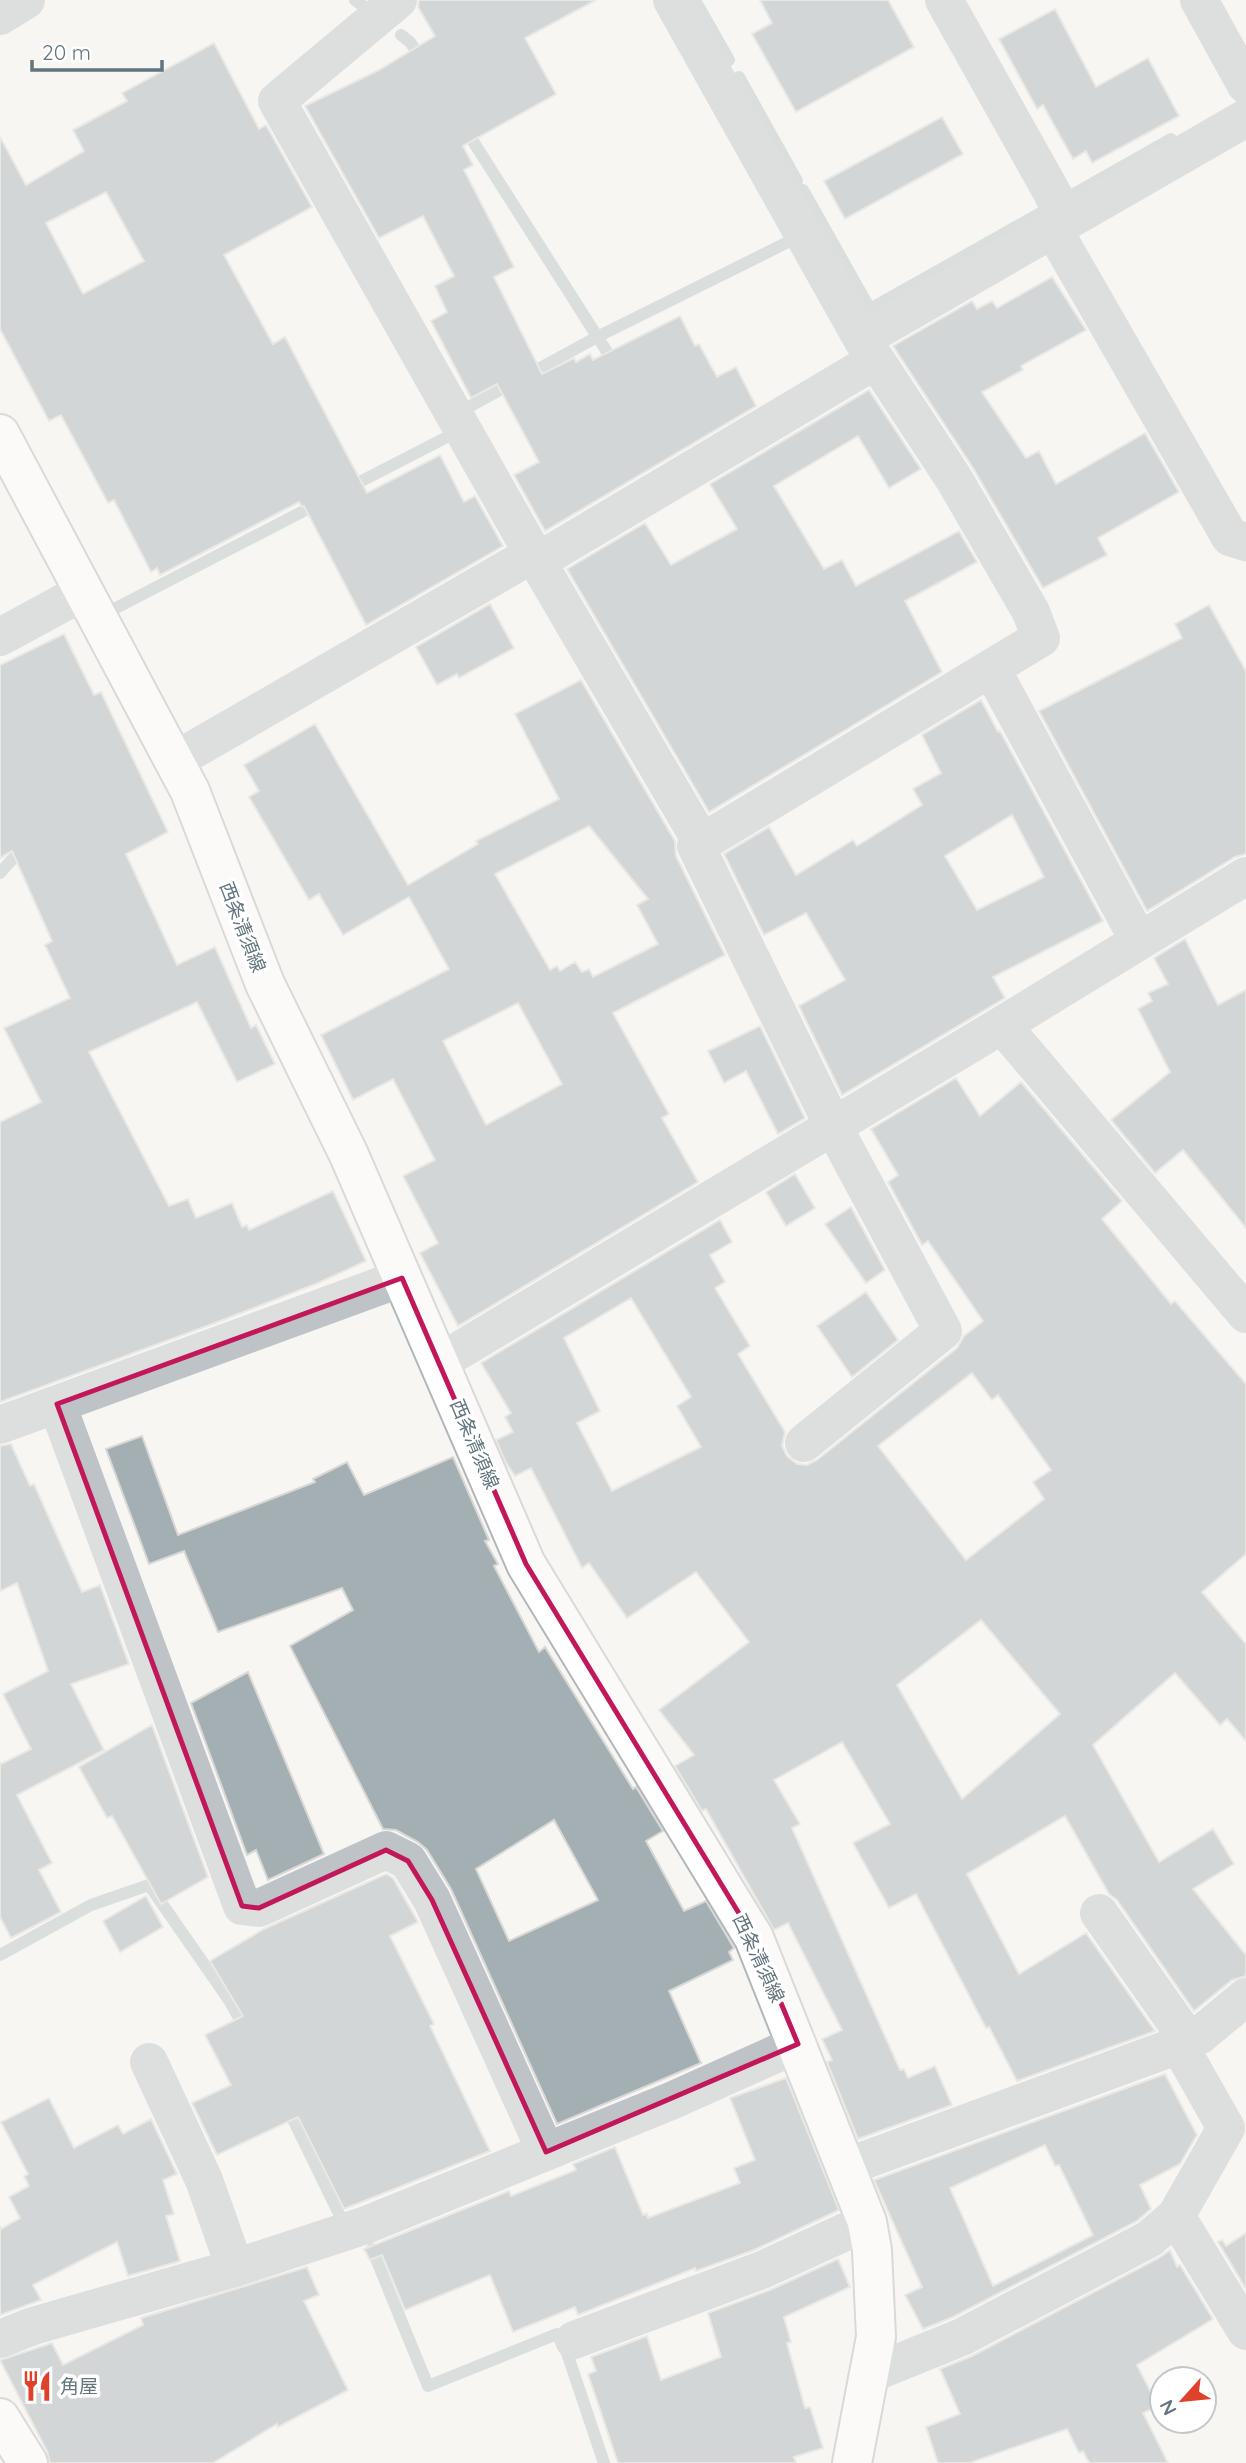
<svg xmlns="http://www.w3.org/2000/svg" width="1246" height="2463" font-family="Quicksand,'Noto Sans JP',sans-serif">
	<rect width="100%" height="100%" fill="#f7f6f3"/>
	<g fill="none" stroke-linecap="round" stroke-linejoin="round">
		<!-- stream -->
		<path stroke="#b5c3c6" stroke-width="12" d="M355,0L367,9
			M696,2L729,60
			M401,35L410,42L423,62
			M739,77L797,181
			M464,127L616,366
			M803,190L870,309L1046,210L1041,200
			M1065,199L1171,139
			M467,408L597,337L788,242
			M348,488L447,437
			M118,607L319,503
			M0,873L18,853L27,848
			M0,1955L91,1905L149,1885L229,2000L247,2032
			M287,2107L340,2216
			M372,2249L428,2386L557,2334L567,2353L604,2463"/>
	</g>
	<!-- building -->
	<path fill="#a4afb3" stroke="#d8d8d6" stroke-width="2" fill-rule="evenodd" d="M419,0H596L525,38L556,94L463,146L473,165L464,170L514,267L494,277L542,374L574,358L576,362L590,354L593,360L680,316L695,346L699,344L717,377L736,367L756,406L545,531L514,475L539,462L497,384L471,398L431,321L447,312L435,286L454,276L423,216L379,238L305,106L379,70L435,36L418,7Z
		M760,0H888L914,47L796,112L752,34L772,23Z
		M1055,9L1096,87L1148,58L1179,116L1092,163L1086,151L1073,159L1043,105L1037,109L999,39Z
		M214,43L259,129L266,125L312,207L224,255L273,344L285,337L367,493L440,455L464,502L475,496L503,546L366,625L304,506L302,507L299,502L160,575L157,568L151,572L114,500L108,503L61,415L49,421L0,329V137L26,185L84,151L73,130L127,101L122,93ZM106,192L144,261L83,294L46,223Z
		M942,117L963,154L845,219L824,181Z
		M1052,277L1086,330L1021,366L1023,370L982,392L1026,458L1039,451L1056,484L1145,433L1179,492L1098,538L1107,555L1043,588L973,468L893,346L972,301L977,309L992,301L997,308Z
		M869,390L921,469L889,488L858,436L774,486L824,569L842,560L856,586L959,531L977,562L905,601L942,672L709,812L567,569L645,523L671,565L737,529L710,484Z
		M490,604L514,648L459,678L457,674L437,685L416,647Z
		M1209,605L1246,671V854L1235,857L1147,911L1039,711L1182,638L1175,624Z
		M64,634L94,695L101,692L168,832L126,854L177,965L215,947L251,1028L256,1025L275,1064L237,1082L197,1002L89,1052L169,1206L188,1199L196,1218L232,1203L242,1227L247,1225L249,1230L333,1191L366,1261L318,1283L215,1323L0,1402V1122L41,1102L4,1028L70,998L45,945L52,941L12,851L0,858V665Z
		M581,680L675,841L676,856L725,955L613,1013L669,1114L662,1118L698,1182L458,1326L420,1253L438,1243L403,1176L435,1160L393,1079L353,1100L321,1035L449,969L409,897L343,935L319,894L309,900L249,797L259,791L244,765L315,724L408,885L478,844L476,841L559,799L515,714ZM589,826L648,899L637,905L658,944L593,977L589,969L582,972L575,962L560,971L557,966L550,970L495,874ZM518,1003L562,1084L486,1125L443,1041Z
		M981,700L998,732L1000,731L1103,921L993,977L1005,998L842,1095L799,1006L845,980L806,913L764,935L724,854L769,827L796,875L853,840L857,846L922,805L913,789L941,773L922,735ZM1012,815L1044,877L977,910L945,856Z
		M1185,939L1218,1005L1246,990V1228L1183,1150L1155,1173L1111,1120L1170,1072L1138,1009L1152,1001L1148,993L1168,984L1154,958Z
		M760,1026L805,1118L778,1134L746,1071L724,1083L708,1051Z
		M956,1078L980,1116L1021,1082L1122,1201L1102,1219L1171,1304L1175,1301L1246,1384V1554L1202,1592L1246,1644V1741L1227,1719L1220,1725L1175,1673L1093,1745L1159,1862L1213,1829L1234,1864L1193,1889L1246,1955V1976L1232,1980L1194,2011L1117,1900L1109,1894L1065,1816L967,1874L1019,1974L1086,1933L1155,2031L1017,2081L989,2027L986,2028L916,1894L889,1908L853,1843L890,1824L842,1742L774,1780L800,1824L792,1828L900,2070L904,2069L908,2078L935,2066L952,2105L858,2139L827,2062L832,2060L822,2039L842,2030L788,1923L774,1930L706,1809L702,1811L675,1766L694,1755L659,1710L749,1642L696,1572L627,1618L589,1563L582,1568L531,1468L515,1476L506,1463L496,1440L513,1432L505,1417L511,1413L481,1363L720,1220L732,1242L710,1255L725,1282L715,1288L750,1346L738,1354L785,1432L782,1446L787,1456L797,1464L807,1465L817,1460L957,1348L964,1336L983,1321L928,1241L922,1245L888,1182L898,1175L871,1129ZM631,1298L691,1397L677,1406L701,1447L612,1491L577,1423L600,1411L564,1338ZM972,1373L992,1400L998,1395L1051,1470L1033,1482L1044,1499L966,1560L878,1446ZM981,1620L1060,1714L962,1799L897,1685Z
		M795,1174L815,1208L786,1226L766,1192Z
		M851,1207L885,1270L866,1283L825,1224Z
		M866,1292L898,1340L852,1377L817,1326Z
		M142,1436L178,1535L315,1482L313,1479L347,1462L364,1495L453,1457L489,1540L485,1541L498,1564L494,1566L539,1652L545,1647L633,1789L636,1787L663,1831L646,1841L684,1911L706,1901L734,1948L729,1952L733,1960L669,1991L701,2063L557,2124L451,1889L427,1850L418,1842L396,1830L383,1829L290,1646L353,1610L342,1588L218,1632L184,1551L149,1564L106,1449ZM554,1820L598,1900L509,1941L476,1869Z
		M11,1444L30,1486L34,1484L82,1592L100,1585L129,1664L71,1684L104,1750L17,1795L52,1863L39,1870L61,1912L11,1938L0,1917V1763L1,1764L31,1749L3,1694L48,1671L17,1583L0,1591V1446Z
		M248,1672L324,1854L268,1880L256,1850L247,1855L191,1703Z
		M152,1725L208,1877L161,1904L112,1816L107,1818L79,1767Z
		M386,1874L393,1878L418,1922L390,1936L434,2024L430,2026L490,2151L344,2209L298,2117L217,2155L192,2103L231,2085L205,2035L243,2016L210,1961L264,1929Z
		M146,1896L163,1927L120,1952L103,1921Z
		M1165,2074L1197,2135L1180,2164L1140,2185L1151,2209L1137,2221L953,2317L923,2329L905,2295L922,2287L874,2180ZM1045,2145L1055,2166L1059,2165L1093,2235L993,2286L950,2188Z
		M786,2078L839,2210L754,2250L696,2271L695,2268L578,2315L575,2307L513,2332L490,2275L405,2310L382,2255L370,2260L364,2249L509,2191L511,2196L576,2170L573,2164L615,2147L643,2215L647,2214L648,2218L740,2183L734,2168L755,2160L730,2098Z
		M49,2098L74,2148L118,2125L123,2134L151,2119L177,2174L163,2180L174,2214L166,2216L180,2261L128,2276L117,2242L33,2285L41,2300L0,2315V2226L1,2229L20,2218L9,2197L29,2186L24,2176L28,2174L1,2122Z
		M1246,2233V2289L1218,2242L1222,2240L1226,2246Z
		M1170,2250L1177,2267L1180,2265L1213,2319L1137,2365L1158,2406L1143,2413L1168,2463H1089L1083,2451L1079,2453L1067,2429L969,2463H938L926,2427L960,2414L940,2369L972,2356L1159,2258Z
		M838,2259L850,2287L784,2317L791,2342L787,2343L805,2408L810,2407L823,2448L794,2457L796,2463H618L588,2374L596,2371L591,2357L647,2336L661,2380L721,2357L708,2313L770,2290Z
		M307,2267L319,2295L304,2301L348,2390L278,2427L277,2424L213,2463H50L47,2451L0,2360L52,2343L63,2365L143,2325L141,2318Z"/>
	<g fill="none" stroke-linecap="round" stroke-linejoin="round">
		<defs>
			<path id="major" d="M0,434L190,791L265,984L349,1155L526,1564L754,1938L867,2222L872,2250L876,2337L852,2463
				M0,2418L28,2463"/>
		</defs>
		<!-- major casing -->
		<use href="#major" stroke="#b1b7ba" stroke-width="42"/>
		<!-- minor -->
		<path stroke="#bdc3c6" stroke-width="38" d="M398,0L277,101L533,554L702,843
			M672,0L862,339L954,479L1031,612L1041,638L696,846L833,1126L943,1331L804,1443
			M944,0L1068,221
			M1199,0L1246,85
			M0,16L26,0
			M1053,229L1230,537L1246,542
			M862,339L1246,118
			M538,561L876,360
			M0,637L83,592
			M991,668L1139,941
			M174,761L533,554
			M1002,1025L1246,1314
			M440,1362L1002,1025L1246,876
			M57,1404L242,1906L259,1908L386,1850L408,1861L432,1900L546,2152
			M0,1425L402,1278
			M1099,1913L1188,2040
			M1179,2045L1226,2128L1176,2216L1246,2331
			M149,2062L204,2180L235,2268
			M846,2167L1179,2045L1200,2035L1246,1997
			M0,2339L33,2326L235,2268L366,2225L671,2101L798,2044
			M574,2340L762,2270L867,2222
			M868,2375L962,2337L1149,2239L1176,2216"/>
		<!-- major -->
		<use href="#major" stroke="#fff" stroke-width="38"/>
	</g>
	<!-- marked area -->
	<path d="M0 0H1246V2463H0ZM402,1278L526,1564L754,1938L798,2044L546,2152L432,1900L408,1861L386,1850L259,1908L242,1906L57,1404Z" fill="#f7f6f3" fill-opacity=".55" fill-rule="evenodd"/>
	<path fill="none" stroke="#c2185b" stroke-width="5" stroke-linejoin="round" d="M402,1278L526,1564L754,1938L798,2044L546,2152L432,1900L408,1861L386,1850L259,1908L242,1906L57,1404Z"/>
	<!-- icons -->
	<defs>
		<symbol id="restaurant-bare" viewBox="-9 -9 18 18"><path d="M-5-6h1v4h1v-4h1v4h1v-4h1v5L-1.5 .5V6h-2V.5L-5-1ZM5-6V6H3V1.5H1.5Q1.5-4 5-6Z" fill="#df422b" stroke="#fff" stroke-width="2.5" paint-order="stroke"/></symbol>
	</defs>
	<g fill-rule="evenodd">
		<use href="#restaurant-bare" x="15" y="2364" width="44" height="44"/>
	</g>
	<g text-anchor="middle" stroke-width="7" stroke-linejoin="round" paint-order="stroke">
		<!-- street labels -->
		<g font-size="19" fill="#62757e" stroke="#fff">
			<text transform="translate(243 927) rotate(69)" y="7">西条清須線</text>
			<text transform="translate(475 1444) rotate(67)" y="7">西条清須線</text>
			<text transform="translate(759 1958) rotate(65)" y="7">西条清須線</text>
		</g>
		<!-- poi labels -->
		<g font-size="19" fill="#62757e" stroke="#fff" text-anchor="start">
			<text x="60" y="2393">角屋</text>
		</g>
	</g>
	<!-- north arrow -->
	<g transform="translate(1183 2400) rotate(243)"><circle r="33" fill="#ffffff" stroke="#c0c8cb" stroke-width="2"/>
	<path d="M0-5L12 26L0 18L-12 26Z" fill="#df422b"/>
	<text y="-10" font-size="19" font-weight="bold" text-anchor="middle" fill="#62757e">N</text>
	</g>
	<!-- scale -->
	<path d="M32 60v10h130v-10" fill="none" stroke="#62757e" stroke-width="3.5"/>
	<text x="42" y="60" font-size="21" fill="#62757e" stroke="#ffffff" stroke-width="5" paint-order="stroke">20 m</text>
</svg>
